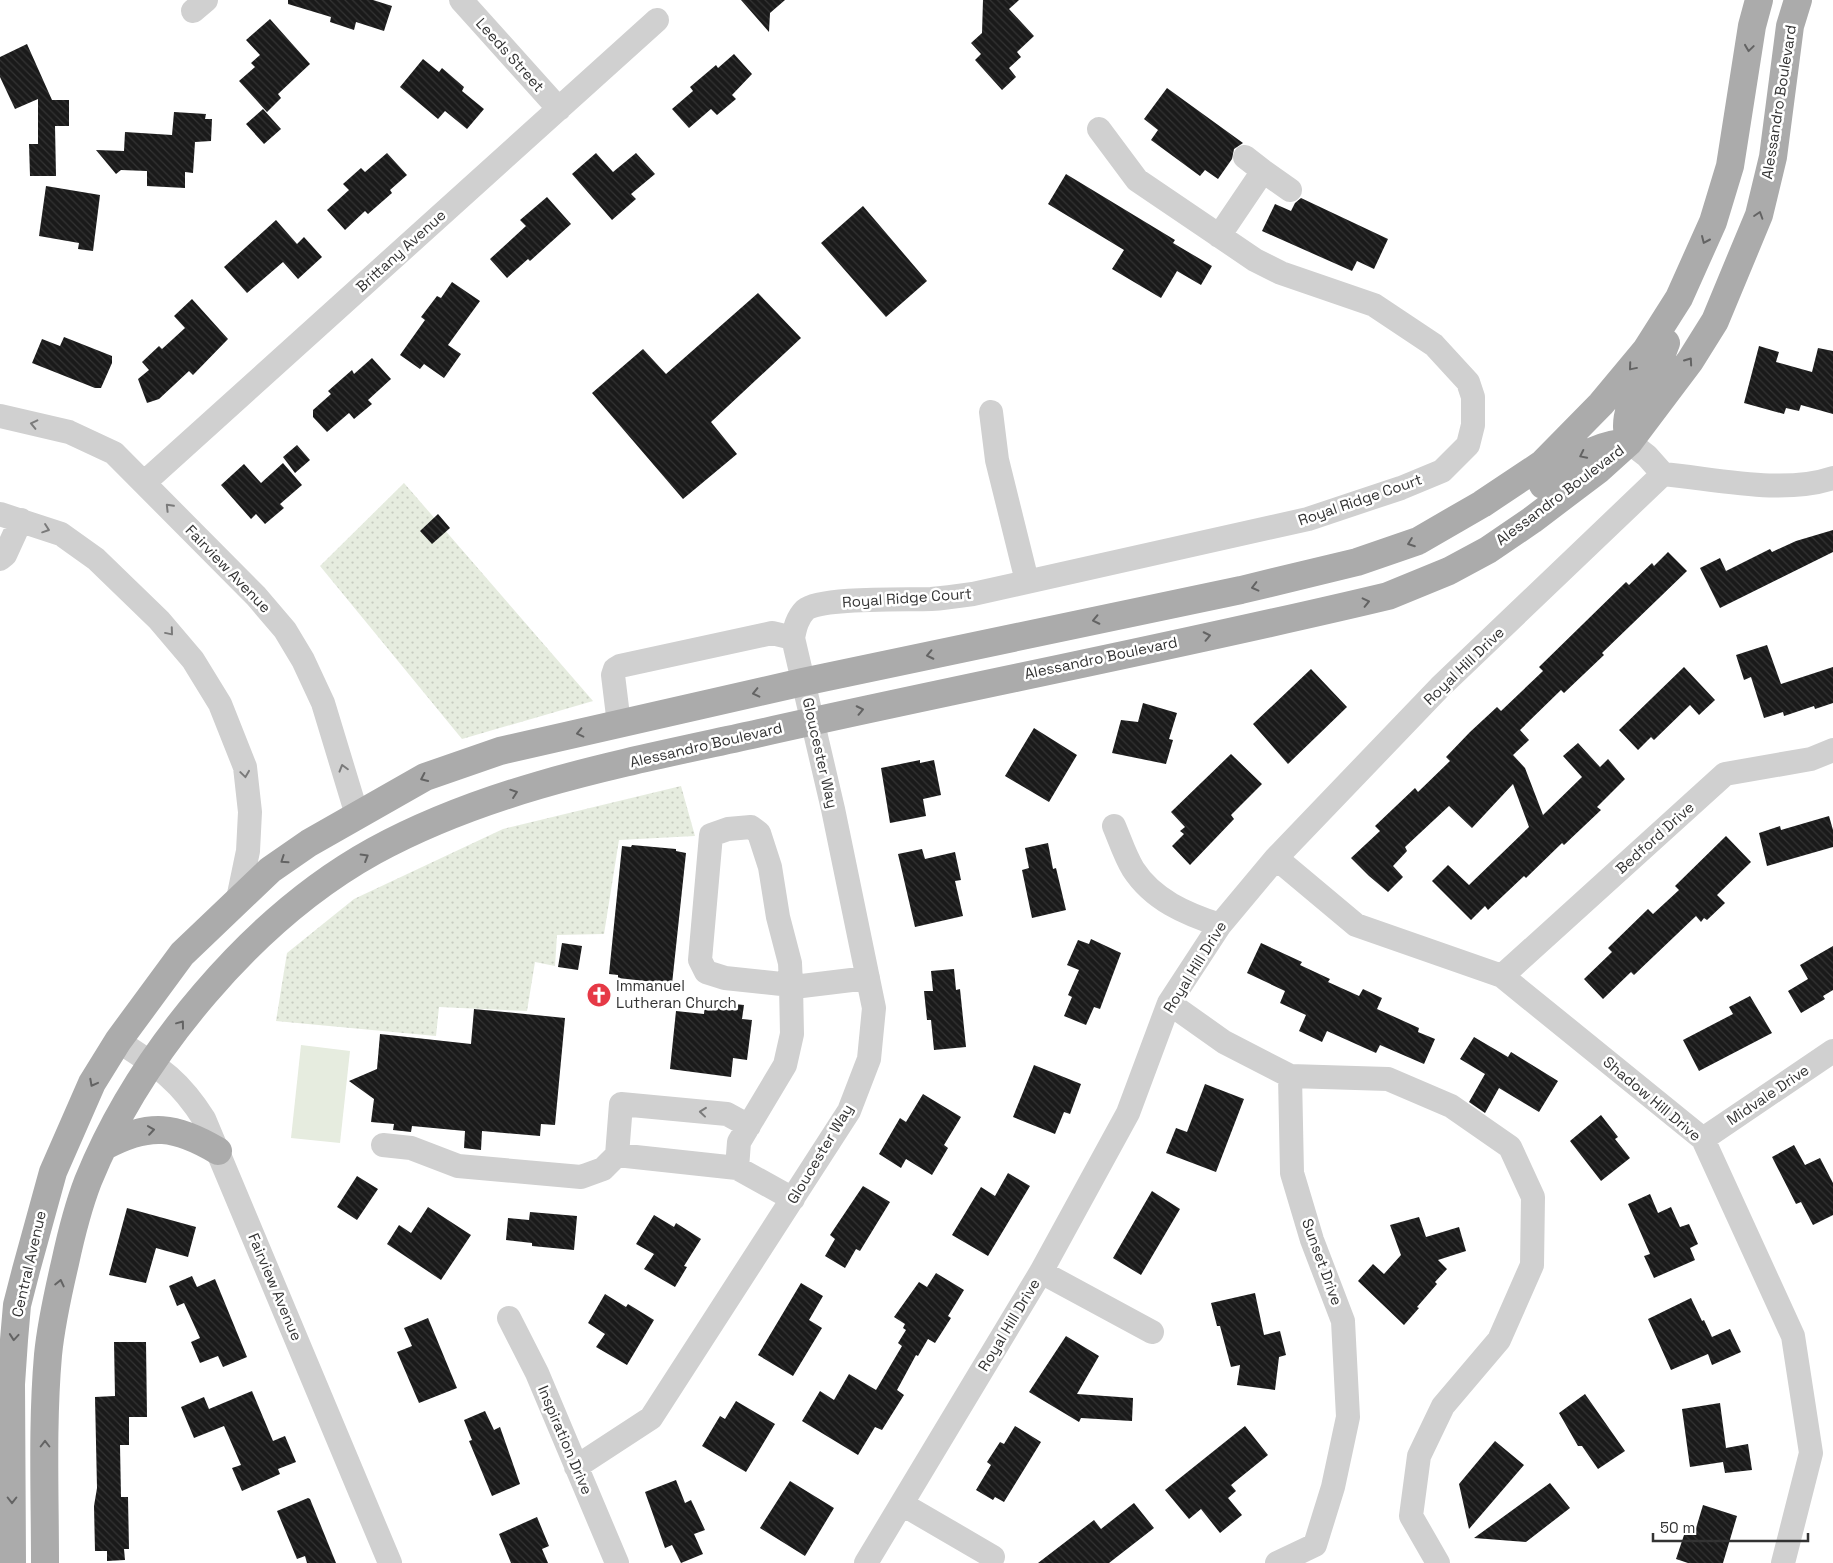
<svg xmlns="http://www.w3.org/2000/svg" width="1833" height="1563" font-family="'Space Grotesk',sans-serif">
	<defs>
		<pattern id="grass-dots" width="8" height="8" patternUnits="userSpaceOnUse" patternTransform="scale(1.25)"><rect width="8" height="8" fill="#e6ecdf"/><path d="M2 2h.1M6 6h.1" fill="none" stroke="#c6cbc0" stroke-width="1.8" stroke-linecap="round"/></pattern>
		<pattern id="building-back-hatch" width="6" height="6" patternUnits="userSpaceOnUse" patternTransform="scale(1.25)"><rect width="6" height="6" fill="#1a1a1a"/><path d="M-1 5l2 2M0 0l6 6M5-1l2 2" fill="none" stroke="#333"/></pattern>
	</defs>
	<rect width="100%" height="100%" fill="#fff"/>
	<!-- grass -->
	<path fill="url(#grass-dots)" d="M404,483L593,701L462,739L320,566Z
		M681,786L695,836L619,840L604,934L557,935L555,966L535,962L527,1011L439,1007L436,1036L276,1021L287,953L354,899L503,829Z"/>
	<!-- park -->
	<path fill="#e6ecdf" d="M301,1045L350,1051L340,1143L291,1138Z"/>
	<!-- building -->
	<path fill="url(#building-back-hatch)" d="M288,0H373L392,6L384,31L356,22L354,30L330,22L331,17L288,4Z
		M741,0H785L770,13L769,32Z
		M983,0H1019L1009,9L1034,36L1017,52L1021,57L1009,68L1016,77L1002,90L975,60L981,54L971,43L982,33Z
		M270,19L310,64L278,94L281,98L267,112L239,81L255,67L251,63L260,55L246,40Z
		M27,44L52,100H69V126H55L56,176H30L29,144H38V99L15,109L0,77V57Z
		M734,54L752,74L732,95L736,99L717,115L711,109L689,128L672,109L693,91L690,87L716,65L718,68Z
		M423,59L439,72L442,68L464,87L462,91L484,109L467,129L445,111L438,119L400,87Z
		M1167,88L1243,143L1234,149L1232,159L1218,179L1205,170L1200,176L1151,140L1158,130L1144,119Z
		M263,109L281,129L264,144L246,124Z
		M174,112L206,114L205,119H212L211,141L195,142L193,173L185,172V188L147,186V171L121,170L116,174L96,150L124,151L125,132L172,135Z
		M387,153L407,175L390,190L392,193L368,214L365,211L345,230L327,210L349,190L343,184L361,168L365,172Z
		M596,153L613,172L636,153L655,174L631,194L636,199L612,220L572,174Z
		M1066,174L1175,240L1173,243L1212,266L1201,285L1177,271L1161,298L1112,269L1124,250L1048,204Z
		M46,186L100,195L93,251L78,249L79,243L39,236Z
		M547,197L571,224L530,261L528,259L507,278L490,259L526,226L520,220Z
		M1301,198L1388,239L1374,269L1357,261L1352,271L1262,231L1275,204L1291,211L1295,203Z
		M863,206L927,281L886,317L821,243Z
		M276,220L297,244L304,237L322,257L298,279L283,262L247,293L224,267Z
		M452,282L480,301L448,345L461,354L444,378L424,364L420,369L400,355L425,320L421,317L437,296L441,298Z
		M758,293L801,338L711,422L737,454L683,499L592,393L643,349L666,374Z
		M192,299L228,339L193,375L189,371L159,399L147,403L138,379L149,370L142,362L159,346L162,349L185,328L174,316Z
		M64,337L112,356V363L101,388H95L32,363L42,339L60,346Z
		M1759,346L1779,352L1776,362L1812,372L1818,348L1833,351V414L1801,405L1799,411L1786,408L1784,414L1744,403Z
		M372,358L391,379L368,400L372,404L354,419L349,413L327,432L313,417V410L331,394L328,391L352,370L354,374Z
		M297,445L310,460L295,473L283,457Z
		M283,463L302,485L280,504L284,508L265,524L256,514L251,519L221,485L244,464L261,483Z
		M438,514L450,528L432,544L420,531Z
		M1833,530V552L1720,608L1700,568L1720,558L1726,571L1770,549L1772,552L1796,541Z
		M1668,552L1687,571L1602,653L1604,655L1564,693L1561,690L1520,730L1529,740L1513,755L1525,768L1543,815L1582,777L1563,756L1578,743L1600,767L1608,759L1625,779L1597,807L1601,810L1564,845L1562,843L1526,878L1524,876L1488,910L1485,906L1471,920L1432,881L1448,865L1469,885L1529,827L1513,784L1472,828L1449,806L1405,847L1407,851L1393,866L1403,877L1388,892L1369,876L1351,858L1380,831L1375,826L1415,788L1418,792L1450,761L1446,757L1470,732L1497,707L1501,711L1543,671L1539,667L1626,582L1629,585L1652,563L1654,566Z
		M1767,645L1781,684L1833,667V703L1815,709L1814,706L1784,716L1783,712L1764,718L1751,677L1744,680L1736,655Z
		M1684,667L1715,700L1699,715L1690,705L1654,740L1651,737L1638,750L1619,730Z
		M1311,669L1347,707L1288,764L1253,724Z
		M1143,703L1177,713L1169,739L1173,740L1166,764L1112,753L1121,720L1138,722Z
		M1034,728L1077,755L1049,802L1005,776Z
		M1231,754L1262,784L1231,815L1234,819L1190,865L1172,846L1184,834L1180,831L1185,827L1171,812Z
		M920,760V763L934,760L941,795L923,799L926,816L890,823L881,768Z
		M1829,816L1833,830V847L1767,866L1759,833L1780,826L1781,830Z
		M1726,836L1751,862L1717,895L1725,903L1707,920L1704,918L1701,922L1696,916L1634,975L1631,972L1603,999L1584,979L1612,952L1608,948L1648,909L1653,914L1679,890L1675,886Z
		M1048,843L1053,869L1056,868L1066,910L1032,918L1022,870L1029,868L1025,848Z
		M632,845L676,849V851L686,853L672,984L618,978V975L609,974L622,846L631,847Z
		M922,849L925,859L955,852L961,880L955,881L963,916L915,927L898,854Z
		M1091,939L1121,953L1100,1009L1094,1007L1086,1025L1064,1016L1072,997L1068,995L1079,970L1067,965L1078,940L1089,944Z
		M562,943L582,946L578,970L558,967Z
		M1261,943L1302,962L1300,965L1330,979L1328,982L1359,996L1363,989L1382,998L1377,1009L1419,1028L1418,1032L1435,1039L1424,1064L1380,1045L1376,1053L1327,1031L1322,1042L1299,1031L1306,1015L1280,1003L1285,991L1247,973Z
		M1833,946V990L1823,996L1825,999L1801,1013L1788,991L1808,979L1800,965Z
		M954,969L956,990L960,989L966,1047L934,1050L931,1020H927L924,991H933L931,971Z
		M1750,996L1772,1033L1699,1071L1683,1040L1733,1014L1729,1007Z
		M705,1001L744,1005L742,1019L752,1020L747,1060L733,1058L731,1077L670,1069L676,1011L704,1014Z
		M474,1009L565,1018L555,1125L541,1124L540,1136L482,1131L481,1150L464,1148L465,1131L412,1126L411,1132L393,1130L394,1124L371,1122L374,1099L349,1081L377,1069L380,1034L471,1044Z
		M1474,1037L1508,1057L1511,1052L1558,1081L1539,1112L1499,1088L1485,1113L1469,1102L1485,1074L1460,1059Z
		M1034,1065L1081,1084L1070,1114L1064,1112L1055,1134L1013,1117Z
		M1205,1084L1244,1099L1216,1172L1166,1153L1176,1128L1187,1132Z
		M923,1094L961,1117L944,1145L948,1148L932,1175L906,1159L901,1168L879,1154L900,1118L906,1122Z
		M1601,1115L1618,1137L1615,1139L1630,1158L1601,1181L1570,1141Z
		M1794,1145L1805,1165L1820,1158L1833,1183V1215L1813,1225L1801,1202L1796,1204L1772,1157Z
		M1008,1173L1030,1186L988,1256L952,1235L981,1187L995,1196Z
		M357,1176L378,1189L357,1220L337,1207Z
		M863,1186L890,1202L860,1251L856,1249L845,1268L825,1256L835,1239L830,1235Z
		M1152,1191L1180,1209L1141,1275L1113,1258Z
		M1650,1194L1658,1213L1671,1207L1680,1227L1689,1224L1698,1244L1690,1248L1695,1260L1654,1278L1644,1256L1650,1254L1628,1204Z
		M428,1207L471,1235L441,1280L387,1244L399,1225L411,1233Z
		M127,1208L196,1227L188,1257L156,1248L146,1283L109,1275Z
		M530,1212L577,1216L574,1250L532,1246V1243L506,1240L508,1218L529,1220Z
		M654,1215L674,1227L676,1223L701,1239L684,1266L687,1267L675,1287L644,1269L654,1254L636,1244Z
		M1419,1217L1426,1237L1459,1227L1466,1251L1438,1260L1447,1269L1435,1282L1437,1284L1417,1307L1419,1308L1404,1325L1358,1281L1373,1264L1384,1274L1401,1255L1390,1225Z
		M936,1273L964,1290L948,1316L951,1318L935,1343L928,1339L918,1356L916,1355L897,1390L904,1395L882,1430L875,1427L858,1455L802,1421L820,1391L834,1400L849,1374L876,1390L902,1346L898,1343L906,1330L903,1328L905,1324L894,1317L919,1282L927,1287Z
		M192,1276L197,1287L215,1279L247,1357L223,1367L218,1356L200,1363L191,1342L200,1338L184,1303L177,1306L169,1286Z
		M801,1283L823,1296L809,1320L822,1328L793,1376L758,1355Z
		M1255,1293L1264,1335L1280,1331L1286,1355L1279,1357L1275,1390L1237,1385L1240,1365L1231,1367L1220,1326H1217L1211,1303Z
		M605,1294L626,1307L628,1304L654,1320L627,1365L596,1347L605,1334L588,1323Z
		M1691,1298L1702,1321L1704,1320L1712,1337L1730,1329L1741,1352L1712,1365L1708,1354L1671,1370L1648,1319Z
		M428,1318L457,1388L419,1403L397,1352L412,1346L404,1328Z
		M1066,1336L1099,1356L1077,1394L1133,1398L1132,1421L1081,1418L1079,1422L1029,1392Z
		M114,1342H146L147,1417H129V1445H120L121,1497H128L129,1549H124L125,1560L107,1561V1551H95L94,1506L97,1488L95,1397L115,1396Z
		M252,1391L273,1441L285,1436L296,1462L278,1469L280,1474L242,1491L232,1468L241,1465L224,1426L194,1438L181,1407L204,1397L209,1409Z
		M1585,1394L1625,1451L1598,1469L1582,1446H1578L1559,1413Z
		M736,1401L775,1424L746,1472L702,1446L720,1416L725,1419Z
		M1720,1403L1726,1448L1748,1444L1752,1470L1725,1473L1723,1462L1690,1467L1682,1409Z
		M485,1411L494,1430L500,1427L520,1484L492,1496L469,1441L472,1440L464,1420Z
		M1015,1426L1041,1442L1004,1502L995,1497L993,1500L976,1490L991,1465L987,1462L1000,1442L1004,1444Z
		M1245,1426L1268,1455L1231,1485L1236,1491L1228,1498L1242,1515L1220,1533L1201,1509L1189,1519L1165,1490Z
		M1495,1441L1524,1465L1469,1529L1459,1484Z
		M676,1480L685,1503L691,1500L705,1530L694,1534L703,1554L681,1563L672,1545L665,1548L645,1492Z
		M790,1481L834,1508L805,1556L760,1528Z
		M1550,1483L1570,1508L1526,1542L1474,1538Z
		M308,1498L310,1499L336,1563H307L305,1556L297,1559L277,1511Z
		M1134,1503L1154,1528L1109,1563H1038L1094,1520L1101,1529Z
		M1703,1505L1737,1516L1723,1563H1688L1676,1559L1685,1532L1694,1535Z
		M537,1517L549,1546L542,1549L548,1563H511L499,1534Z"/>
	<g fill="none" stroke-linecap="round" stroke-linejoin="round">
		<!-- minor -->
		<path stroke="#d0d0d0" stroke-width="24" d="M461,0L559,109
			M193,11L206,0
			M1245,157L1263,171
			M1219,236L1263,171L1290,190
			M991,412L997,460L1027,581
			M0,416L69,432L114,453L256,596L285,630L303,660L323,703L357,815
			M1629,442L1647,456L1663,474C1716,479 1783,495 1833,478
			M145,482L657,20
			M0,514L61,534L96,559L159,620L193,660L220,704L245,767L250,812L248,851L238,899
			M0,559L5,555L21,520
			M619,724L613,675L615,669L620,666L772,633L793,638
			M1114,826C1120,840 1125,856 1133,869C1153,900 1186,914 1220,925
			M751,827L759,833L770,867L778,917L790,963L791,985L725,978L706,972L700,960L711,835L728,829Z
			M1276,858L1356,925L1502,976L1703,1139L1793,1336L1811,1453L1783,1563
			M1502,976L1725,774L1811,759L1833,750
			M1169,1003L1224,1042L1290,1076L1292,1173L1312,1240L1343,1321L1348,1417L1333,1487L1315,1545L1277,1563
			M118,1041C158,1067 178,1078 204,1119L390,1563
			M1290,1076L1388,1079L1451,1106L1510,1147L1533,1197L1532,1265L1499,1340L1443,1406L1419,1456L1411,1516L1438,1563
			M1703,1139L1833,1051
			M383,1145L411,1148L458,1166L581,1177L603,1169L617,1155L621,1104L727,1114L749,1126
			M617,1155L737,1168L793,1199
			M737,1168L739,1142L785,1065L792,1034L791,985L802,986L868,978
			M1041,1272L1152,1332
			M509,1318L537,1373L617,1563
			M576,1467L651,1418L849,1111L869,1059L874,1008L833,809L793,638C795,628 797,618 805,610C821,597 906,600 931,599C945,598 959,596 973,594L1308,519L1401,488L1442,471L1468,445L1473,425V397L1468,382L1434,345L1374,305L1281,273L1255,260L1137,180L1099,129
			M902,1504L993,1557
			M866,1563L1041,1272L1128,1113L1169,1003L1220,925L1276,858L1440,687L1663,474"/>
		<!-- major -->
		<path stroke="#ababab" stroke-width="28" d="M1629,442C1618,399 1654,382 1666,343
			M1543,485C1568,465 1589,447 1622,443
			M105,1146C150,1122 176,1126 218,1151
			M12,1563L11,1384L14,1340L17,1305L26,1270L53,1172L92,1083L118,1041L182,954L270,870L309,843L425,777L500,751L803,682L1241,590L1357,562L1418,541L1482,504L1542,464L1601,404L1646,350L1679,298L1713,222L1730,166L1752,26L1759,0
			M45,1563C45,1494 42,1424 48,1355C51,1324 58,1293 65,1263C71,1235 78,1207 88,1181C140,1053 253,918 374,851C493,786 629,762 760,733C969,686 1179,646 1388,596L1449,571L1488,550L1532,520L1598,470L1629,442L1690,361L1715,321L1759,215L1773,157L1790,26L1798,0"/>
	</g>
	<!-- one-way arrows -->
	<defs><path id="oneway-chevron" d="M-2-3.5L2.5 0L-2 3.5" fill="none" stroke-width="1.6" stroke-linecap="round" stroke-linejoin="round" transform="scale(1.25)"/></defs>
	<g stroke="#636363">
		<use href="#oneway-chevron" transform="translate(1749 48) rotate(98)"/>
		<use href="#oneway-chevron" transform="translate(1759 215) rotate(-72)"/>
		<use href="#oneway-chevron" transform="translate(1705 240) rotate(114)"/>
		<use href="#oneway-chevron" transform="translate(1689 361) rotate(-55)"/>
		<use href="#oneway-chevron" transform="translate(1632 367) rotate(130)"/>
		<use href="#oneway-chevron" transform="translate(1583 455) rotate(154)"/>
		<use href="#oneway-chevron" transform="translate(1411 543) rotate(160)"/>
		<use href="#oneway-chevron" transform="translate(1255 587) rotate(166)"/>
		<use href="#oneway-chevron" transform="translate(1366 602) rotate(-13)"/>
		<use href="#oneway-chevron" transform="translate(1096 620) rotate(168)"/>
		<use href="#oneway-chevron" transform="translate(1207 636) rotate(-12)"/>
		<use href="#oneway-chevron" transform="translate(930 655) rotate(168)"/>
		<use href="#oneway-chevron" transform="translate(756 693) rotate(167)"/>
		<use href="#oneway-chevron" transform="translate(860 710) rotate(-12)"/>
		<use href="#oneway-chevron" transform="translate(580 733) rotate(167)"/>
		<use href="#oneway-chevron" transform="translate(424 778) rotate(155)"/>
		<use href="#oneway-chevron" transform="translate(514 793) rotate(-19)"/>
		<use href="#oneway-chevron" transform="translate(365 857) rotate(-31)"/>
		<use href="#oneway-chevron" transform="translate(284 860) rotate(146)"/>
		<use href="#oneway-chevron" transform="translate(181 1024) rotate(-53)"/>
		<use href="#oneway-chevron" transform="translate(93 1083) rotate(118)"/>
		<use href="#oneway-chevron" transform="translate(151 1130) rotate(-8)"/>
		<use href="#oneway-chevron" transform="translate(60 1283) rotate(-77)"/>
		<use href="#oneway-chevron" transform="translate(14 1337) rotate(95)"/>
		<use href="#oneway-chevron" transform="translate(45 1444) rotate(-90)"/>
		<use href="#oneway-chevron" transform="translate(12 1500) rotate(90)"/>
	</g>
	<g stroke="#7a7a7a">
		<use href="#oneway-chevron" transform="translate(34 424) rotate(-167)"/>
		<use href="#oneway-chevron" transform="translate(169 507) rotate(-134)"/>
		<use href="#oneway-chevron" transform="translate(46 529) rotate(19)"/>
		<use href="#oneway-chevron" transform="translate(170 632) rotate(50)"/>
		<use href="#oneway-chevron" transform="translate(343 768) rotate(-106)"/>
		<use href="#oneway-chevron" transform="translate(245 774) rotate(82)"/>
		<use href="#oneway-chevron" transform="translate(703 1112) rotate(-174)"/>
	</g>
	<!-- icons -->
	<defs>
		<symbol id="church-disc" viewBox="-11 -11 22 22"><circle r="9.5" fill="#e63946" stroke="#fff"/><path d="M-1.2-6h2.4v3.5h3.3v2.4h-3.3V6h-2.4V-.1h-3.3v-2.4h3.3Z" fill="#fff"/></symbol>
	</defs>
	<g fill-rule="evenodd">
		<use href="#church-disc" x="585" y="981" width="28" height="28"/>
	</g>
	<g text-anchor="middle" stroke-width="5" stroke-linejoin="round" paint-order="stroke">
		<!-- street labels -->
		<g font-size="15" fill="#333" stroke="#fff">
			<text transform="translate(510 55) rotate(48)" y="5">Leeds Street</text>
			<text transform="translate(1779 102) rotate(-81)" y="5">Alessandro Boulevard</text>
			<text transform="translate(401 251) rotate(-42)" y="5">Brittany Avenue</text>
			<text transform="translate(1560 495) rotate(-37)" y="5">Alessandro Boulevard</text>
			<text transform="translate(1360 500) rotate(-19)" y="5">Royal Ridge Court</text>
			<text transform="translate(228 569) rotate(46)" y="5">Fairview Avenue</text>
			<text transform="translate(907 598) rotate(-4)" y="5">Royal Ridge Court</text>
			<text transform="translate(1101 658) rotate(-12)" y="5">Alessandro Boulevard</text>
			<text transform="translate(1464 666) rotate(-44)" y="5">Royal Hill Drive</text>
			<text transform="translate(706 745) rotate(-13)" y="5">Alessandro Boulevard</text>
			<text transform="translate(820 753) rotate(77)" y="5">Gloucester Way</text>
			<text transform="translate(1655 838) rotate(-42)" y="5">Bedford Drive</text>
			<text transform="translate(1195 967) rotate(-58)" y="5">Royal Hill Drive</text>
			<text transform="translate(1768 1095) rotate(-34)" y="5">Midvale Drive</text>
			<text transform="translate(1652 1099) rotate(40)" y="5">Shadow Hill Drive</text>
			<text transform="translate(820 1154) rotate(-59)" y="5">Gloucester Way</text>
			<text transform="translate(1322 1262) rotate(70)" y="5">Sunset Drive</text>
			<text transform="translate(29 1264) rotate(-77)" y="5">Central Avenue</text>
			<text transform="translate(275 1287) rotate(67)" y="5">Fairview Avenue</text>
			<text transform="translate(1009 1325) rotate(-59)" y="5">Royal Hill Drive</text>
			<text transform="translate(565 1440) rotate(67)" y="5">Inspiration Drive</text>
		</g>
		<!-- poi labels -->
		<g font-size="15" fill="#333" stroke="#fff" text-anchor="start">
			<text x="616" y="991">Immanuel<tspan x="616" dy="17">Lutheran Church</tspan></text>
		</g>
	</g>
	<!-- scale -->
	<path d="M1653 1533v8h155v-8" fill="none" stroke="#333333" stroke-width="2.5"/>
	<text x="1660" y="1533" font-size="15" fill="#333333" stroke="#ffffff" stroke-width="4" paint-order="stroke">50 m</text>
</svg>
